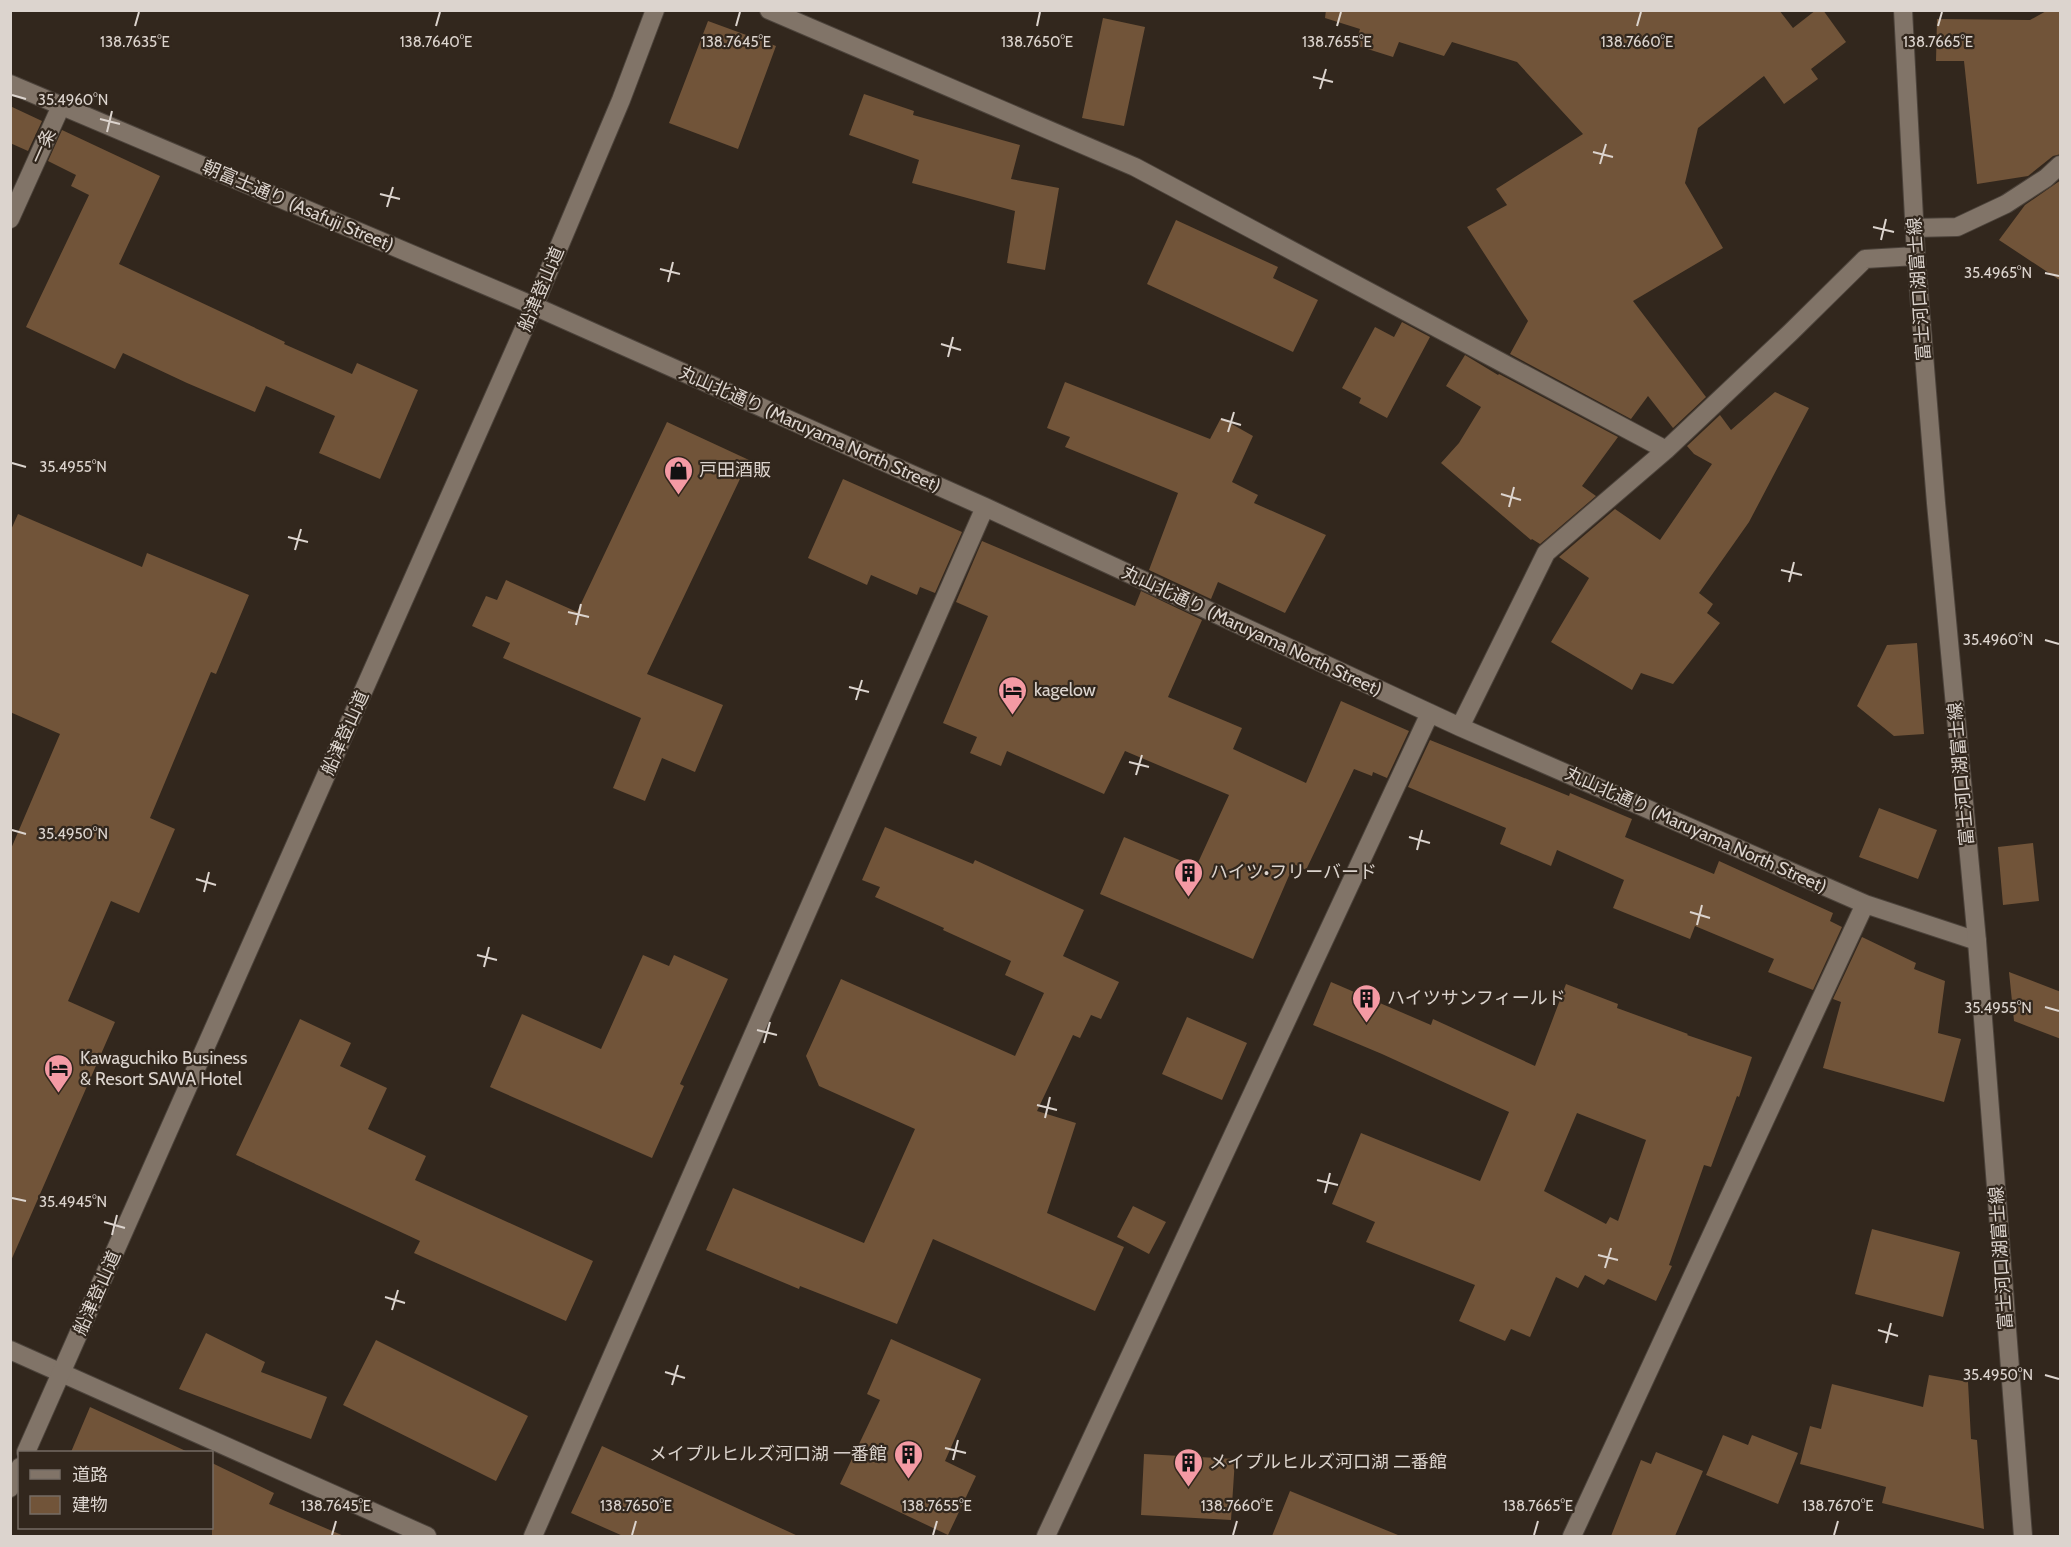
<svg xmlns="http://www.w3.org/2000/svg" width="2071" height="1547" font-family="Cabin,'Noto Sans JP',sans-serif">
	<rect width="100%" height="100%" fill="#32271d"/>
	<!-- building -->
	<path fill="#715439" fill-rule="evenodd" d="M1326,10H1779L1793,28L1816,10H1823L1846,42L1811,69L1818,79L1784,104L1764,76L1698,128L1685,183L1723,248L1633,301L1706,397L1673,428L1648,396L1631,419L1510,354L1528,321L1467,227L1507,205L1496,189L1583,134L1517,62L1452,42L1444,56L1399,42L1393,57L1355,45L1360,29L1325,18Z
		M2048,10H2061V154L2053,156L2028,176L1977,184L1964,61H1936L1937,19L2030,20Z
		M1103,18L1145,27L1124,126L1082,118Z
		M708,21L776,46L738,149L669,123Z
		M864,94L914,111L913,115L1020,145L1011,179L1059,188L1045,270L1007,263L1015,211L912,183L919,160L849,135Z
		M10,106L42,121L28,151L10,143Z
		M62,130L160,176L119,264L285,342L284,344L352,374L357,363L418,390L380,479L319,453L335,416L266,386L255,412L187,383L123,353L115,369L26,327L89,195L71,186L76,175L48,161Z
		M2061,180V281L1999,240L2025,205Z
		M1176,220L1278,267L1273,278L1318,300L1293,352L1147,284Z
		M1402,322L1430,337L1387,418L1359,403L1361,398L1342,388L1375,327L1394,337Z
		M1465,355L1498,375L1499,374L1618,437L1582,486L1596,496L1540,544L1532,539L1531,540L1441,463L1459,443L1481,407L1446,386Z
		M1065,382L1210,439L1221,418L1253,436L1232,482L1258,495L1254,503L1326,535L1285,613L1218,582L1211,599L1149,570L1178,493L1065,447L1070,437L1047,428Z
		M1775,392L1809,408L1749,522L1699,593L1713,604L1707,613L1720,623L1673,684L1641,673L1632,690L1551,642L1589,578L1559,557L1615,509L1660,540L1712,464L1694,454L1687,446L1720,415L1731,430Z
		M667,422L749,460L647,674L723,705L695,772L662,758L645,801L613,788L641,718L503,658L510,643L472,626L486,596L497,600L506,580L577,612Z
		M843,479L962,532L935,593L920,587L917,595L871,575L867,585L808,558Z
		M18,514L142,567L147,553L249,595L216,674L211,672L150,818L175,829L139,913L111,901L68,1001L115,1022L10,1263V851L60,734L10,712V532Z
		M982,541L1135,606L1141,591L1202,620L1168,697L1242,728L1233,749L1306,783L1341,701L1409,731L1387,778L1373,772L1372,776L1354,769L1306,870L1294,864L1253,959L1100,894L1124,837L1196,867L1229,795L1125,751L1104,794L1007,751L1001,766L970,753L977,737L943,723L988,616L956,602Z
		M1917,643L1924,734L1894,736L1857,706L1887,645Z
		M1430,740L1569,796L1570,793L1632,819L1625,837L1714,874L1719,861L1833,913L1830,921L1842,927L1813,990L1768,972L1774,959L1695,926L1690,939L1613,908L1624,880L1557,850L1551,866L1500,844L1506,828L1408,787Z
		M1879,808L1937,830L1918,879L1859,857Z
		M885,827L973,864L975,860L1084,910L1063,956L1119,982L1101,1019L1091,1015L1080,1038L1073,1035L1037,1111L1076,1123L1047,1213L1124,1247L1095,1311L933,1239L897,1324L800,1286L799,1289L706,1250L733,1188L864,1243L915,1129L819,1086L806,1056L841,979L1015,1056L1044,993L1005,975L1011,961L943,930L944,928L875,897L880,887L862,880Z
		M2033,843L2039,901L2003,905L1998,847Z
		M1862,937L1916,963L1914,969L1945,981L1938,1033L1961,1039L1944,1102L1823,1068L1841,1002L1833,999Z
		M643,955L669,966L674,955L728,979L680,1084L684,1086L652,1158L490,1087L522,1014L601,1049Z
		M2009,972L2061,992V1039L2014,1021Z
		M1331,982L1431,1025L1433,1019L1535,1066L1566,984L1618,1004L1617,1008L1688,1034L1687,1035L1752,1057L1739,1097L1737,1096L1711,1167L1704,1165L1669,1265L1672,1266L1656,1301L1608,1279L1604,1285L1585,1275L1578,1288L1556,1277L1530,1337L1511,1329L1505,1341L1459,1321L1475,1285L1366,1242L1375,1222L1332,1204L1361,1133L1480,1181L1509,1112L1382,1054L1313,1025ZM1577,1113L1646,1140L1618,1221L1610,1217L1606,1224L1544,1191Z
		M1187,1017L1247,1043L1222,1100L1162,1074Z
		M300,1019L351,1043L340,1066L387,1088L368,1129L426,1156L415,1180L593,1261L566,1321L414,1253L420,1241L236,1155Z
		M1133,1206L1166,1222L1149,1254L1117,1237Z
		M1872,1229L1960,1252L1943,1317L1855,1294Z
		M206,1333L265,1362L261,1372L327,1397L311,1439L179,1389Z
		M891,1339L981,1379L945,1461L976,1476L948,1535L840,1484L880,1400L867,1394Z
		M376,1340L528,1416L496,1481L343,1405Z
		M1929,1375L1968,1382L1971,1439L1977,1440L1984,1529L1882,1503L1886,1487L1800,1464L1810,1426L1821,1429L1832,1384L1923,1407Z
		M90,1407L188,1452H71Z
		M1723,1435L1748,1445L1752,1435L1798,1453L1778,1504L1706,1475Z
		M602,1446L798,1536H623L571,1513Z
		M1656,1452L1703,1471L1675,1536H1611L1641,1460L1651,1464Z
		M1144,1454L1235,1459L1231,1520L1141,1515Z
		M212,1463L274,1493L269,1504L344,1536H212Z
		M1290,1491L1398,1535V1536H1272Z"/>
	<g fill="none" stroke-linecap="round" stroke-linejoin="round">
		<defs>
			<path id="lane" d="M1914,228L1957,227L2006,204L2046,178L2060,165"/>
			<path id="street" d="M769,10L1135,167L1666,450
				M10,84L534,306L985,507L1460,727L1865,904L1977,941
				M10,219L61,106
				M1460,727L1546,553L1666,450L1791,332L1865,259L1916,256
				M10,1350L427,1536
				M533,1536L985,507
				M1046,1536L1430,713
				M1572,1536L1865,904"/>
			<path id="secondary" d="M1903,10L1916,256L1936,503L1977,941L2023,1536
				M26,1452L534,306L621,100L655,10
				M10,1488L20,1467"/>
		</defs>
		<!-- lane casing -->
		<use href="#lane" stroke="#4c433b" stroke-width="20"/>
		<!-- street casing -->
		<use href="#street" stroke="#4c433b" stroke-width="20"/>
		<!-- secondary casing -->
		<use href="#secondary" stroke="#4c433b" stroke-width="20"/>
		<!-- lane -->
		<use href="#lane" stroke="#817468" stroke-width="18"/>
		<!-- street -->
		<use href="#street" stroke="#817468" stroke-width="18"/>
		<!-- secondary -->
		<use href="#secondary" stroke="#817468" stroke-width="18"/>
	</g>
	<!-- ticks -->
	<path fill="none" stroke="#dcd4ce" stroke-width="2" d="M135,26L139,12M436,26L440,12M736,26L740,12M1037,26L1040,12M1337,26L1341,12M1637,26L1641,12M1938,26L1942,12M1313,77L1333,82M1320,89L1326,69M12,95L26,99M100,119L120,124M107,132L112,111M1593,152L1613,157M1600,164L1606,144M380,194L400,199M387,207L393,187M1873,227L1894,232M1881,240L1886,219M660,269L680,274M2045,273L2059,276M668,282L673,262M941,344L961,350M948,357L953,337M1221,419L1241,425M1228,432L1234,412M12,463L26,467M1501,494L1521,500M1509,507L1514,487M288,537L308,542M295,550L301,529M1781,570L1802,575M1789,582L1794,562M568,612L589,617M576,625L581,604M2045,640L2059,644M849,687L869,692M856,700L862,680M1129,762L1149,767M1136,775L1142,755M12,830L26,834M1409,837L1430,843M1417,850L1422,830M196,879L216,885M204,892L209,872M1690,912L1710,918M1697,925L1702,905M477,955L497,960M484,967L489,947M2045,1007L2059,1011M757,1030L777,1035M764,1043L770,1022M1037,1105L1057,1110M1045,1118L1050,1097M1317,1180L1338,1185M1325,1193L1330,1173M12,1198L26,1201M104,1222L125,1228M112,1235L117,1215M1598,1255L1618,1260M1605,1268L1611,1248M385,1297L405,1303M392,1310L398,1290M1878,1330L1898,1336M1886,1343L1891,1323M665,1372L685,1378M2045,1375L2059,1379M672,1385L678,1365M945,1448L966,1453M953,1460L958,1440M332,1535L336,1521M632,1535L636,1521M933,1535L937,1521M1233,1535L1237,1521M1534,1535L1538,1521M1834,1535L1838,1521"/>
	<!-- icons -->
	<defs>
		<symbol id="shop-pin" viewBox="-11 -11 22 30"><path d="M0 17L-7.5 6A9.5 9.5 0 1 1 7.5 6Z" fill="#f49aa4" stroke="#32271d"/><path d="M-5-2.5h2.3a2.7 3.5 0 0 1 5.4 0H5L5.5 6h-11ZM-1.5-2.5h3a1.5 2.3 0 0 0-3 0Z" fill="#111"/></symbol>
		<symbol id="hotel-pin" viewBox="-11 -11 22 30"><path d="M0 17L-7.5 6A9.5 9.5 0 1 1 7.5 6Z" fill="#f49aa4" stroke="#32271d"/><path d="M-6-4.5h1.5V1H6V5H4.5V3h-9V5H-6ZM-4 0a1.8 1.8 0 1 1 3.6 0ZM.5 0V-2.5h3Q6-2.5 6 0Z" fill="#111"/></symbol>
		<symbol id="building-pin" viewBox="-11 -11 22 30"><path d="M0 17L-7.5 6A9.5 9.5 0 1 1 7.5 6Z" fill="#f49aa4" stroke="#32271d"/><path d="M-4-6H4V6H1V3H-1V6H-4ZM-2.5-4.3h1.7v1.8h-1.7ZM.8-4.3h1.7v1.8H.8ZM-2.5-1h1.7V.8h-1.7ZM.8-1h1.7V.8H.8Z" fill="#111"/></symbol>
	</defs>
	<g fill-rule="evenodd">
		<use href="#shop-pin" x="662" y="454" width="33" height="45"/>
		<use href="#hotel-pin" x="996" y="674" width="33" height="45"/>
		<use href="#building-pin" x="1172" y="856" width="33" height="45"/>
		<use href="#building-pin" x="1350" y="982" width="33" height="45"/>
		<use href="#hotel-pin" x="42" y="1052" width="33" height="45"/>
		<use href="#building-pin" x="892" y="1438" width="33" height="45"/>
		<use href="#building-pin" x="1172" y="1446" width="33" height="45"/>
	</g>
	<g text-anchor="middle" stroke-width="4.5" stroke-linejoin="round" paint-order="stroke">
		<!-- street labels -->
		<g font-size="18" fill="#dcd4ce" stroke="#32271d">
			<text transform="translate(43 146) rotate(-66)" y="6">一条</text>
			<text transform="translate(298 206) rotate(23)" y="6">朝富士通り (Asafuji Street)</text>
			<text transform="translate(541 289) rotate(-67)" y="6">船津登山道</text>
			<text transform="translate(1919 289) rotate(-94)" y="6">富士河口湖富士線</text>
			<text transform="translate(810 429) rotate(24)" y="6">丸山北通り (Maruyama North Street)</text>
			<text transform="translate(1252 631) rotate(25)" y="6">丸山北通り (Maruyama North Street)</text>
			<text transform="translate(345 733) rotate(-66)" y="6">船津登山道</text>
			<text transform="translate(1961 774) rotate(-95)" y="6">富士河口湖富士線</text>
			<text transform="translate(1696 830) rotate(24)" y="6">丸山北通り (Maruyama North Street)</text>
			<text transform="translate(2001 1258) rotate(-94)" y="6">富士河口湖富士線</text>
			<text transform="translate(97 1293) rotate(-66)" y="6">船津登山道</text>
		</g>
		<!-- poi labels -->
		<g font-size="18" fill="#dcd4ce" stroke="#32271d" text-anchor="start">
			<text x="699" y="476">戸田酒販</text>
			<text x="1034" y="696">kagelow</text>
			<text x="1210" y="878">ハイツ•フリーバード</text>
			<text x="1387" y="1004">ハイツサンフィールド</text>
			<text x="80" y="1064">Kawaguchiko Business<tspan x="80" dy="21">&amp; Resort SAWA Hotel</tspan></text>
			<text x="887" y="1460" text-anchor="end">メイプルヒルズ河口湖 一番館</text>
			<text x="1209" y="1468">メイプルヒルズ河口湖 二番館</text>
		</g>
	</g>
	<g font-size="15" text-anchor="middle" fill="#dcd4ce" stroke="#32271d" stroke-width="4.5" stroke-linejoin="round" paint-order="stroke">
		<text x="135" y="47">138.7635°E</text>
		<text x="436" y="47">138.7640°E</text>
		<text x="736" y="47">138.7645°E</text>
		<text x="1037" y="47">138.7650°E</text>
		<text x="1337" y="47">138.7655°E</text>
		<text x="1637" y="47">138.7660°E</text>
		<text x="1938" y="47">138.7665°E</text>
		<text x="73" y="105">35.4960°N</text>
		<text x="1998" y="278">35.4965°N</text>
		<text x="73" y="472">35.4955°N</text>
		<text x="1998" y="645">35.4960°N</text>
		<text x="73" y="839">35.4950°N</text>
		<text x="1998" y="1013">35.4955°N</text>
		<text x="73" y="1207">35.4945°N</text>
		<text x="1998" y="1380">35.4950°N</text>
		<text x="336" y="1511">138.7645°E</text>
		<text x="636" y="1511">138.7650°E</text>
		<text x="937" y="1511">138.7655°E</text>
		<text x="1237" y="1511">138.7660°E</text>
		<text x="1538" y="1511">138.7665°E</text>
		<text x="1838" y="1511">138.7670°E</text>
	</g>
	<!-- border -->
	<rect width="2071" height="1547" fill="none" stroke="#dcd4ce" stroke-width="24"/>
	<!-- legend -->
	<rect x="18" y="1451" width="195" height="78" fill="#32271d" stroke="#766c64" stroke-width="1.5"/>
	<rect x="30" y="1470" width="30" height="9" fill="#817468" stroke="#766c64" stroke-width="1.5"/>
	<text x="72" y="1481" font-size="18" fill="#dcd4ce">道路</text>
	<rect x="30" y="1496" width="30" height="18" fill="#715439" stroke="#766c64" stroke-width="1.5"/>
	<text x="72" y="1511" font-size="18" fill="#dcd4ce">建物</text>
</svg>
